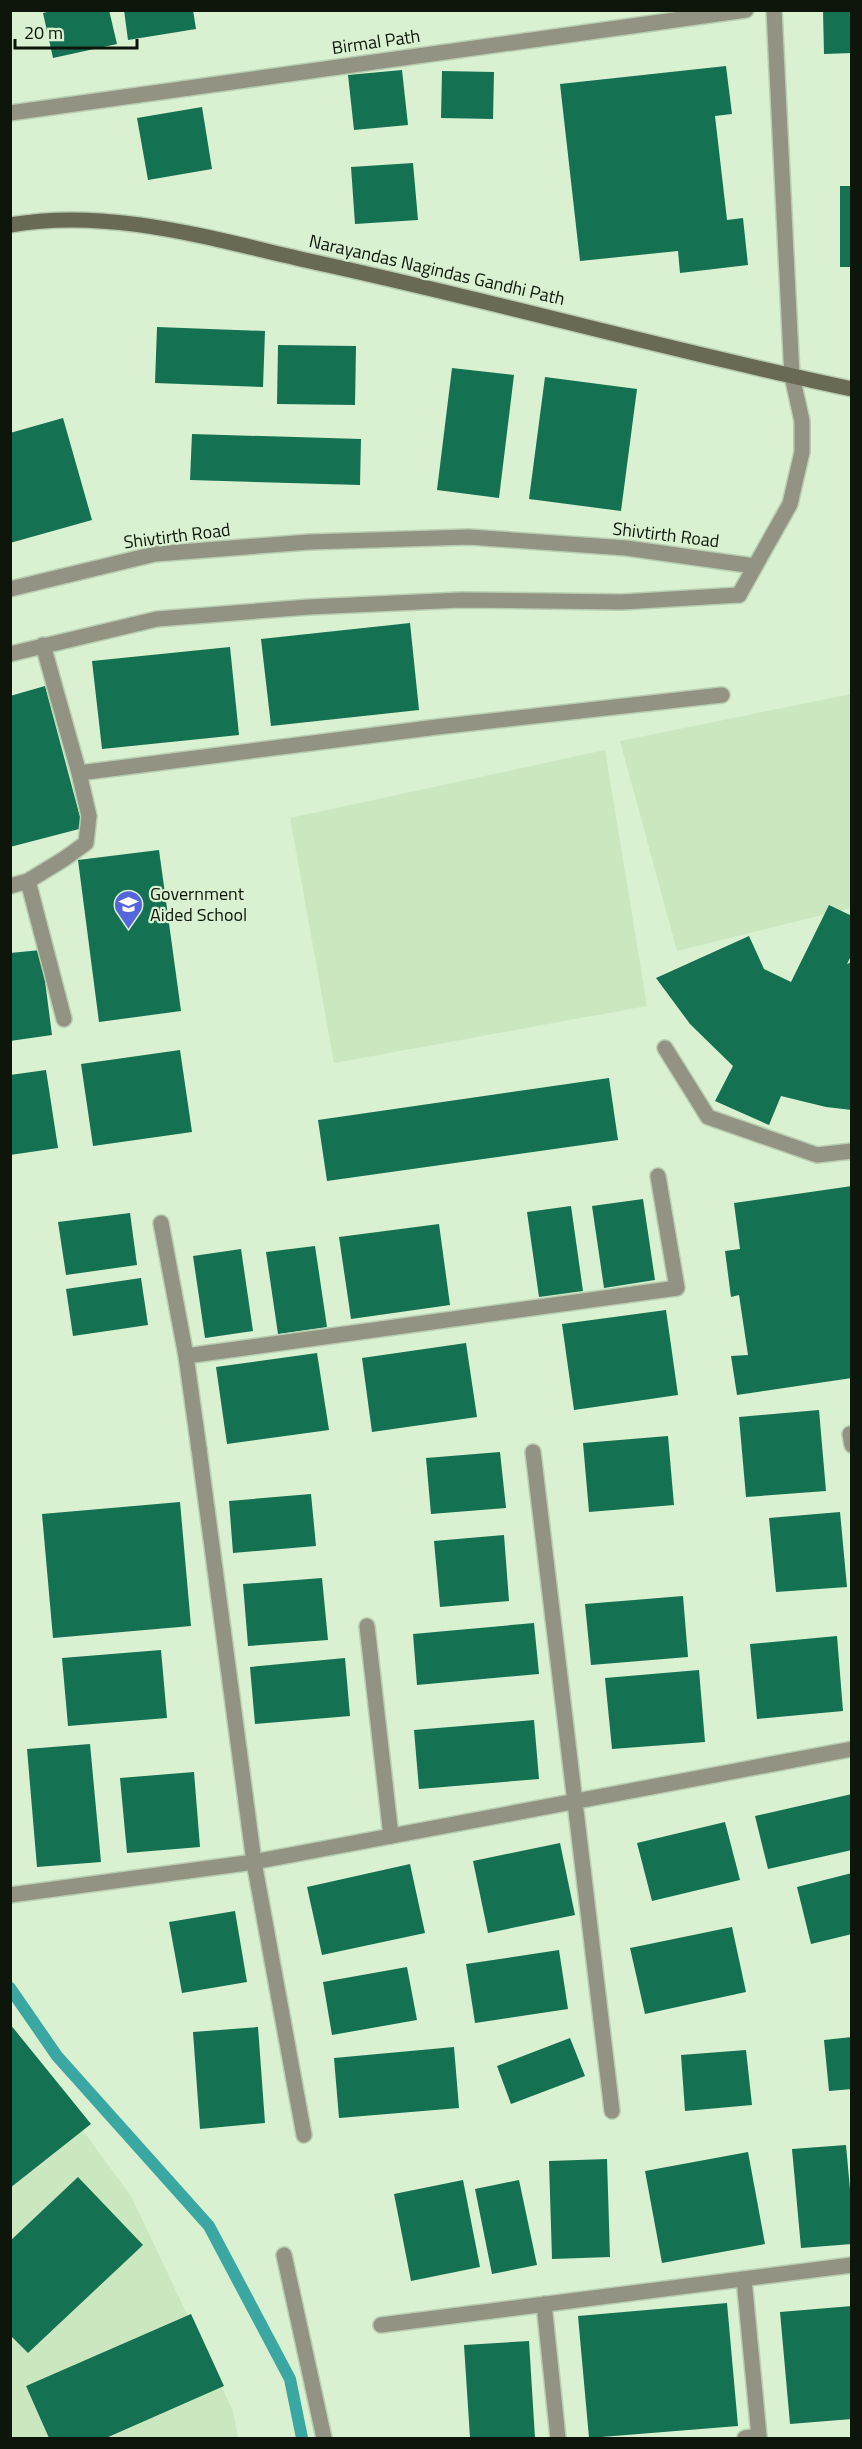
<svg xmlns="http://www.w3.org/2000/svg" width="862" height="2449" font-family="'Titillium Web',sans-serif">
	<rect width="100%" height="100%" fill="#d9f1d1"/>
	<!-- built -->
	<path fill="#cae7c0" d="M851,694V908L677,951L620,741Z
		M605,750L647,1006L334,1063L290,818Z
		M10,2031L131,2196L233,2411L238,2438H11Z"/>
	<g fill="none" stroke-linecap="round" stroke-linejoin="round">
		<!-- stream -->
		<path stroke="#3ba7a3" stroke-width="12" d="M10,1988L57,2056L209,2226L290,2379L302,2438"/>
	</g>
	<!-- building -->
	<path fill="#147152" d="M55,10H109L117,44L53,58L43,13Z
		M124,10H193L196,29L128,40Z
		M823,10H852V53L824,54Z
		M726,66L732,114L715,116L727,220L743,218L748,265L680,273L678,251L580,261L560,84Z
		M402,70L408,125L354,130L348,75Z
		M442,71L494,72L493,119L441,118Z
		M202,107L212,169L148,180L137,118Z
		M413,163L418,220L355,224L351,167Z
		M840,186H852V267H840Z
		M157,327L265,331L263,387L155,383Z
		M278,345L356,346L355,405L277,404Z
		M452,368L514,375L499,498L437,490Z
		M545,377L637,389L621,511L529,499Z
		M63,418L92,520L10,543V433Z
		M192,434L361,439L360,485L190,480Z
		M410,623L419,710L271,726L261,639Z
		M230,647L239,735L102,749L92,661Z
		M45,686L83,828L10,847V696Z
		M159,850L181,1011L99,1022L78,860Z
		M829,905L852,916V954L847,964L852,962V1110L826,1107L781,1096L769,1125L715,1101L733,1066L690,1024L656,978L749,936L764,969L791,982Z
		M41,950L52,1035L10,1041V953Z
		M180,1050L192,1132L93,1146L81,1064Z
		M46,1070L58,1148L10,1155V1075Z
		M609,1078L618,1140L327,1181L318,1120Z
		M852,1186V1378L737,1395L731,1356L748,1355L739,1295L731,1297L725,1251L740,1249L734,1203Z
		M643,1199L655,1280L604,1288L592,1206Z
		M571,1206L583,1291L539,1297L527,1212Z
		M130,1213L137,1265L66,1275L58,1222Z
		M439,1224L450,1305L351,1319L339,1237Z
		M315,1246L327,1327L278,1334L266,1252Z
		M241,1249L253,1331L205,1338L193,1256Z
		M141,1278L148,1325L73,1336L66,1289Z
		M666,1310L678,1395L574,1410L562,1324Z
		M466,1343L477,1417L372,1432L362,1358Z
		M317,1353L329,1430L227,1444L216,1367Z
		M819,1410L826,1491L746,1497L739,1417Z
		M668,1436L674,1505L589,1512L583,1443Z
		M500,1452L506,1508L431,1514L426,1458Z
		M311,1494L316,1546L233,1553L229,1501Z
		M180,1502L191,1626L53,1638L42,1514Z
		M840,1512L847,1587L776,1592L769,1518Z
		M504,1535L509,1601L440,1607L434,1541Z
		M322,1578L328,1640L248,1646L243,1584Z
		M683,1596L688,1657L591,1665L585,1604Z
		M534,1623L539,1674L417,1685L413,1634Z
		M837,1636L843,1711L757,1719L750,1644Z
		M161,1650L167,1718L68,1726L62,1658Z
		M345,1658L350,1716L255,1724L250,1667Z
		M699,1670L705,1742L612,1749L605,1678Z
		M534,1720L539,1779L419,1789L414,1730Z
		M90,1744L101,1862L37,1867L27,1749Z
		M194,1772L200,1847L127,1853L120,1778Z
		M852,1794V1850L768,1869L755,1816Z
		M725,1822L740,1880L652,1901L637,1843Z
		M560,1843L575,1915L488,1933L473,1861Z
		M410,1864L425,1933L322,1955L307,1887Z
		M852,1873V1934L811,1944L797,1887Z
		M235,1911L247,1982L182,1993L169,1922Z
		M732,1927L746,1992L645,2014L630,1948Z
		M559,1950L568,2009L475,2023L466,1964Z
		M407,1967L417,2020L332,2035L323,1982Z
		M10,2024L91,2124L10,2188Z
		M258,2027L265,2123L200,2129L193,2032Z
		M852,2037V2089L829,2091L824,2040Z
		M570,2038L585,2076L511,2104L497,2066Z
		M454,2047L459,2108L339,2118L334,2058Z
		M746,2050L752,2105L685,2111L681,2055Z
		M846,2145L852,2212V2244L801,2248L792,2149Z
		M748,2152L765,2244L662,2263L645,2171Z
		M607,2159L610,2257L552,2259L549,2161Z
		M78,2177L143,2245L28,2353L10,2335V2241Z
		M463,2180L480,2267L411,2281L394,2194Z
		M519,2180L537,2265L492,2274L475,2189Z
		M727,2303L738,2426L589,2438L578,2316Z
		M852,2306V2419L790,2424L780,2312Z
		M191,2314L224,2386L106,2438H49L26,2386Z
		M529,2341L535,2438H470L464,2345Z"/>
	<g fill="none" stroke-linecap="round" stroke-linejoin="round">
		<defs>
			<path id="lane" d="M43,645L79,773L437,727L722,695
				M10,654L157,619L309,607L461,600L622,602L739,595
				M28,881L64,859L86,843L89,816L79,773
				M10,886L28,881L64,1019
				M665,1048L708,1117L817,1155L852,1151
				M161,1223L186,1356L199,1449
				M186,1356L677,1288L658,1176
				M367,1626L391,1836
				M284,2255L324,2438
				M744,2279L759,2436L745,2438
				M544,2304L558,2438
				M381,2325L852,2265"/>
			<path id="street" d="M10,113L746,10
				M10,589L155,554L309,542L469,537L626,548L754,566
				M739,595L790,504L802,452V421L792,376L774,10
				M850,1434L852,1445
				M199,1449L254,1862L304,2135
				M533,1452L612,2111
				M10,1895L254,1862L852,1749"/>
			<path id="secondary" d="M10,225C112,207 215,240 314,262C494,301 671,351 852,389"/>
		</defs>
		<!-- lane casing -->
		<use href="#lane" stroke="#b9ceb1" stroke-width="18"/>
		<!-- street casing -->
		<use href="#street" stroke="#b9ceb1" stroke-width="18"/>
		<!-- secondary casing -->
		<use href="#secondary" stroke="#b9ceb1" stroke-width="18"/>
		<!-- lane -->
		<use href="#lane" stroke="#929383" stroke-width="15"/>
		<!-- street -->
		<use href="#street" stroke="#929383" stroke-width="15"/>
		<!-- secondary -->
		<use href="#secondary" stroke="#696a54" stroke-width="15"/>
	</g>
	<!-- icons -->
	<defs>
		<symbol id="school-pin" viewBox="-11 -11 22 30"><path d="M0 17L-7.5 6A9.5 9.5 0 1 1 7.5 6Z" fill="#5566dc" stroke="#d9f1d1"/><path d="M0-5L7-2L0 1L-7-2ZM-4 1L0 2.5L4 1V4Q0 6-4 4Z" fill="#fff"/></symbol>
	</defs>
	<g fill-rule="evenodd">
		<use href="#school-pin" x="112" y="888" width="33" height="45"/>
	</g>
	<g text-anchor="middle" stroke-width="4.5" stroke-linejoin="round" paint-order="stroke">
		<!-- street labels -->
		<g font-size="18" fill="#0e160b" stroke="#d9f1d1">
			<text transform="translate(376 42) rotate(-8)" y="6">Birmal Path</text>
			<text transform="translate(437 270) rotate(13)" y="6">Narayandas Nagindas Gandhi Path</text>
			<text transform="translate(666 535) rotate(7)" y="6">Shivtirth Road</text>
			<text transform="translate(177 536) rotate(-7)" y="6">Shivtirth Road</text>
		</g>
		<!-- poi labels -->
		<g font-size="18" fill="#0e160b" stroke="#d9f1d1" text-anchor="start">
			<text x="150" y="900">Government<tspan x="150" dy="21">Aided School</tspan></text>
		</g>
	</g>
	<!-- border -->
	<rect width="862" height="2449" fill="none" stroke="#0e160b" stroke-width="24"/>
	<!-- scale -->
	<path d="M15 39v9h122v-9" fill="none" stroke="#0e160b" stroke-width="3"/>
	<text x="24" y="39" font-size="18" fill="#0e160b" stroke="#d9f1d1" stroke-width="4.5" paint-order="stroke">20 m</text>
</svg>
